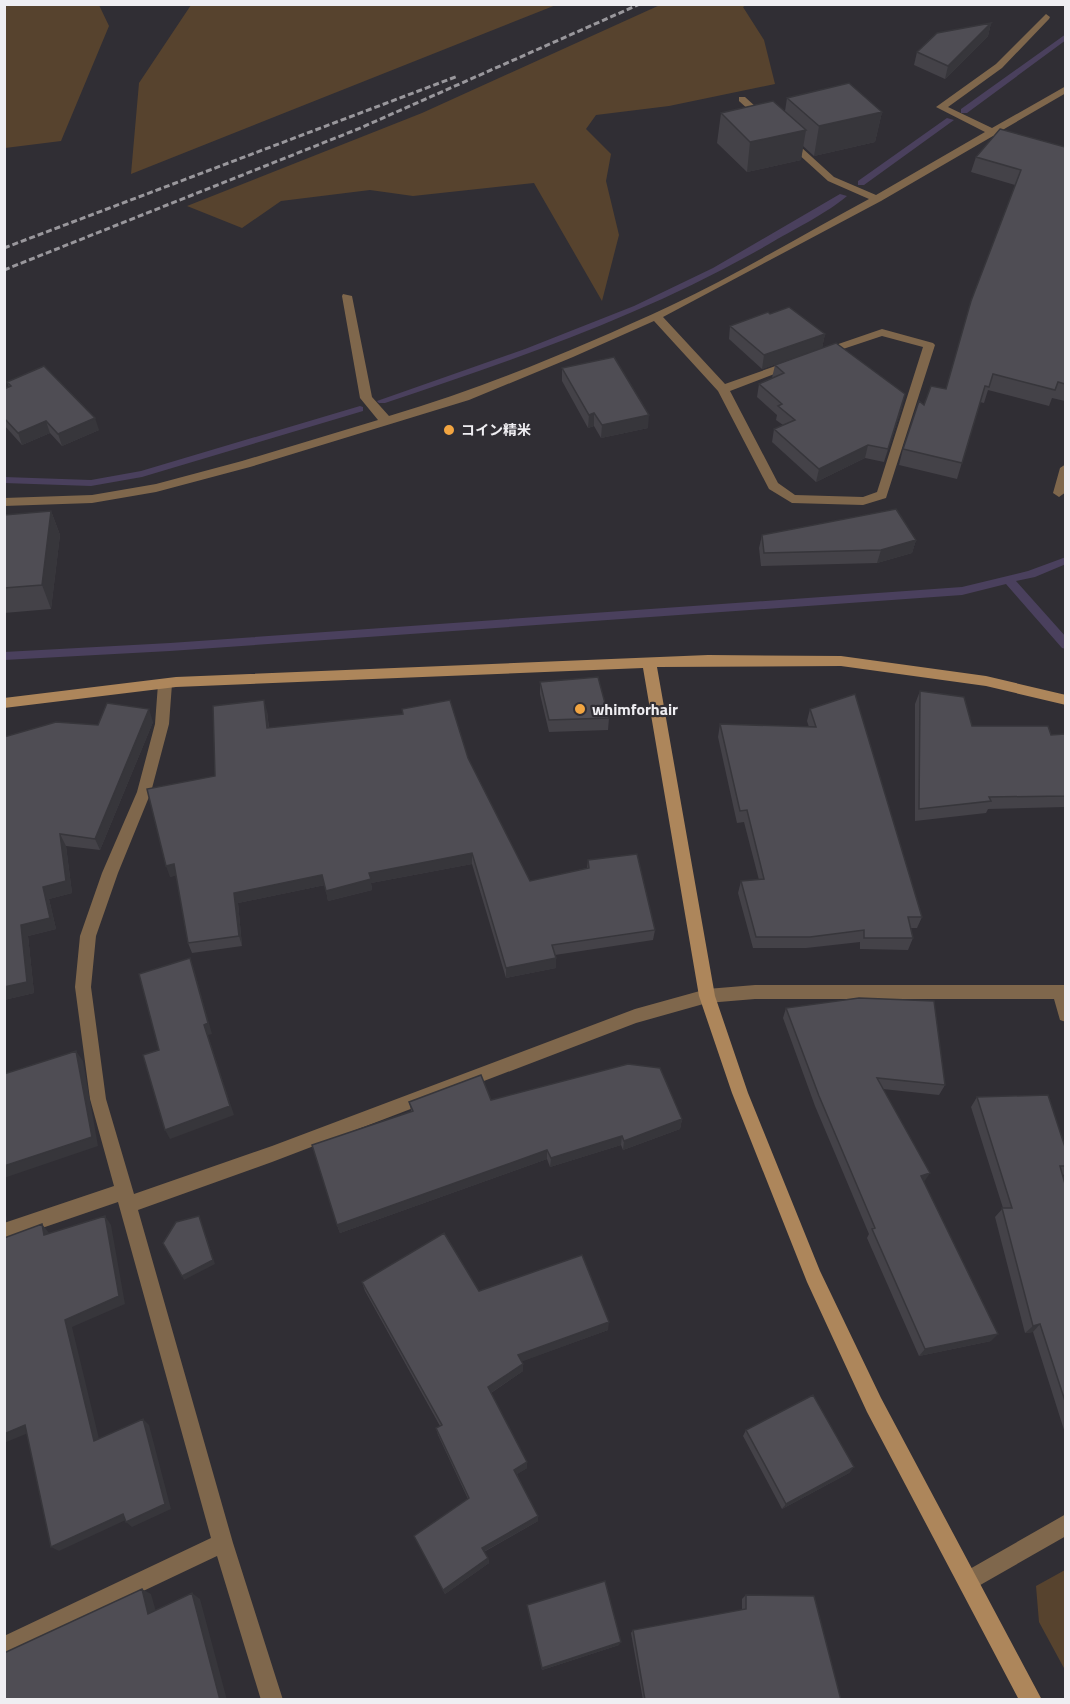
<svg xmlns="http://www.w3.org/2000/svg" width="1070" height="1704" font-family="'Titillium Web','Noto Sans JP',sans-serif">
	<rect width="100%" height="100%" fill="#302e34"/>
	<!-- green -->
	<path fill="#57432e" d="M4,5H99L109,26L61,141L5,148Z
		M191,5V4L556,5L131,174L139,83Z
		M660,5H746L743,7L764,40L775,84L669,106L596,115L586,129L611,154L606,181L619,235L602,301L534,183L413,196L370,190L281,201L242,228L187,206L422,113Z
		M1065,1570V1670L1039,1622L1036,1586Z"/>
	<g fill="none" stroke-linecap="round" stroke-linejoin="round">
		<!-- stream -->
		<path fill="#4a405d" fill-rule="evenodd" d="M1066,34V40L967,113H961V109Z
			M947,118L954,120L864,185H858V181Z
			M840,194L847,196C829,212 791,231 769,244C648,314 517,359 385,403H379L377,401L525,349L634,306L713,268Z
			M360,406L363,407V411L142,477L91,486L4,483V477L91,480L141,471Z
			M1066,557V564L1035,577L1016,581L1066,637V649L1062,648L1006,584L962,595L170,651L4,660V652L170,643L962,587L1028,571Z"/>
		<!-- street -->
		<path fill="#7f674c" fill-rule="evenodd" d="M1046,14L1050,17L1049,19L1002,68L948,107L992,128L1066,86V93L999,132L1000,136H993L881,201L663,317L725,384L787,362H795V366L730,391L778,483L795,495L863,497L877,492L923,347L882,336L822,356L818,355V351L882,329L933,343L935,345L886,498L863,505L792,503L769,489L718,391L654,321L573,357L469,400L250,467L156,492L92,503L4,506V498L92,495L156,484L242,461L378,420L360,398L342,296L343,294L352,296L372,397L389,416C486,387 580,348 672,305C739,273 804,234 869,199L828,181L785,142V138H791L834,177L876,195L985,132L936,107L996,64Z
			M739,97H745L768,118V122H762L739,101Z
			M1066,464V492L1059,497L1053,493L1060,468Z
			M165,679L172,684L169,724L151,792L118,873L96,936L91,987L106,1099L134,1194L272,1146L635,1009L707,989L755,985H1066V1022L1060,1020L1054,999H755L707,1003L636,1023L272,1162L138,1210L233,1543L283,1700H261L217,1556L4,1657V1636L211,1538L118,1202L4,1241V1223L114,1186L90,1099L75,987L80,936L102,873L137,792L155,724L158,684Z
			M1066,1514V1536L975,1588L968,1591L961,1588L958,1581L961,1574Z"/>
		<!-- secondary -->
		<path fill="#ad865b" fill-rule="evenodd" d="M708,655L841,656L986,676L1066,695V705L986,686L841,666L657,667L715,996L748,1093L820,1271L881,1398L1042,1700H1019L867,1412L807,1282L732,1093L699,996L643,668L176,687L4,708V698L176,677Z"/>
		<!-- rail -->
		<path stroke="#99979c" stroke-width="3" stroke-dasharray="6 3" stroke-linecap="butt" d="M4,248L458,76
			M4,270L358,129L640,4"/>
	</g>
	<!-- wall -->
	<path fill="#444248" d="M991,23L988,36L945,79L914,65L917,52Z
		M787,98L882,112L875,142L814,156L803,146L801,160L747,172L717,143L721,113L785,111Z
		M1065,147V401L1052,398L1049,406L988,390L984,403L980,402L957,479L899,465L903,449L924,405L946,389L1015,185L971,172L976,157Z
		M770,314L825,334L822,348L762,369L729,339L730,326Z
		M775,365L902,407L884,462L865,458L816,482L772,442L774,429L783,425L776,420L777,415L757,397L759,384L772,378Z
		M562,368L648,428L601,438L594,426L588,428L562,381Z
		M7,382L99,430L62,446L50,433L22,445L4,425V389L9,387Z
		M51,511L60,535L51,609L4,613V515Z
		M762,535L916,540L912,553L877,563L761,566L759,548Z
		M540,682L609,718L608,730L549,732L540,694Z
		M920,691L972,726L1051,735L1065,734V807L988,809L986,813L915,821V704Z
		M810,709L922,917L917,928H911L913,938L908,950L860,949V942L806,948H753L738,893L741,881L759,880L744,822L737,823L718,737L720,724L809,727L807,721Z
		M267,711L269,728L468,758L530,881L587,868L588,860L655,930L653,940L555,955L556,968L506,978L472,864L371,883L372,890L328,901L325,885L238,903L242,946L192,953L188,943L176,875L170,877L215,776Z
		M153,722L100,850L66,846L72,893L49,899L56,929L28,936L34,993L4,1000L98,725Z
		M786,1008L945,1085L939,1095L883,1089L924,1182L991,1341L919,1356L867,1238L869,1234L815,1106L783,1018Z
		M977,1097L1065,1147V1174L1063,1175L1065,1184V1433L1033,1332L1025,1333L995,1217L1003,1208L971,1107Z
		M491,1100L682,1119L680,1129L623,1150L621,1145L550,1167L547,1159L340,1233L337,1225L411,1111L409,1102Z
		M362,1282L479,1291L608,1330L522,1361L523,1371L491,1393L527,1462V1468L517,1474L538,1521L484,1552L488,1558L489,1563L445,1594L414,1536L468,1499L438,1435L436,1428L440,1426L365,1291Z
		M746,1430L854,1467L849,1473L782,1509L743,1436Z
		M746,1595L841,1700H643L631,1633L633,1630L742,1610V1599Z
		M527,1605L619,1645L542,1670Z"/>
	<!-- shaded-wall -->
	<path fill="#37363b" d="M991,23L988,36L945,79L948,66Z
		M882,112L875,142L814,156L819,126Z
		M806,130L801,160L747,172L750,142Z
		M825,334L822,348L762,369L764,355Z
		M905,394L902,407L884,462L888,449Z
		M594,413V426L588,428L589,415Z
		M649,415L648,428L601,438L602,425Z
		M95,418L99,430L62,446L58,434Z
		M46,421L50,433L22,445L18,433Z
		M868,445L865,458L816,482L819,469Z
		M51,511L60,535L51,609L42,585Z
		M916,540L912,553L877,563L881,550Z
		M264,700L267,711L270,740L267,728Z
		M149,709L153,722L100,850L95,839Z
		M60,834L66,846L72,893L49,899L56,929L28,936L34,993L4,1000V987L21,925L43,887Z
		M472,853V864L371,883L372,890L328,901L326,891L369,873Z
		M174,864L178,875L170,877L166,866Z
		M322,875L325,885L238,903L242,946L239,936L234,893Z
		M190,958L194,969L212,1034L208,1035L234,1115L170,1139L165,1130L204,1025Z
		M556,958V968L506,978V968Z
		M76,1051L83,1061L98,1146L4,1178V1166Z
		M682,1119L680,1129L623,1150L624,1141Z
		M622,1136L621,1145L550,1167L551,1158Z
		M547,1150V1159L340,1233L337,1225Z
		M930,1173L924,1182L921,1176Z
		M4,1202L7,1220L4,1221Z
		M105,1216L111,1225L125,1304L72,1327L101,1447L94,1441L65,1320Z
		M199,1216L201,1221L215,1264L184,1280L182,1276Z
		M42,1224L49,1233L51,1243L44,1235Z
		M609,1322L608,1330L518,1363V1355Z
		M1040,1324L1033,1332L1025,1333L1033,1326Z
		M998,1334L991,1341L919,1356L925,1349Z
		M523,1364V1371L489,1394L488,1387Z
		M143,1419L149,1425L171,1509L132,1527L126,1522Z
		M25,1425L33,1431L4,1443V1434Z
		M527,1462V1468L514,1476V1470Z
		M854,1467L849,1473L782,1509L786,1504Z
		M123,1514L130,1518L59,1551L51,1547Z
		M538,1516V1521L483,1552L482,1548Z
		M488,1558L489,1563L445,1594L443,1590Z
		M142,1589L151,1594L158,1619L148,1614Z
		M192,1593L200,1599L227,1700H220Z
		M621,1642L619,1645L542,1670V1668Z"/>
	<!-- building -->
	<path fill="#4f4d54" stroke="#37363b" stroke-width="1.5" d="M991,23L948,66L917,52L937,33Z
		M849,83L882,112L819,126L787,98Z
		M773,101L806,130L750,142L721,113Z
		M1000,129L1065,147V384L1058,382L1055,390L993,374L989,387L985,386L962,463L903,449L919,401L924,405L931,386L946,389L971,301L1021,170L976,157Z
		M789,307L825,334L764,355L730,326L768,312L770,314Z
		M836,343L905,394L888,449L868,445L819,469L774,429L795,420L778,406L782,404L759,384L784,373L775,365Z
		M614,357L649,415L602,425L594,413L589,415L562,368Z
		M44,366L95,418L58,434L46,421L18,433L4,418V389L11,386L7,382Z
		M896,509L916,540L881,550L764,553L762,535Z
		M51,511L42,585L4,588V515Z
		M598,677L609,718L549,720L540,682Z
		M920,691L964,697L972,726H1048L1051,735L1065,734V796L989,797L991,801L919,809Z
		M855,694L922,917H908L913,938H864V930L810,937H756L741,881L764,879L747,810L740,811L720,724L816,727L810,709Z
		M264,700L267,728L403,714L402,709L450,700L468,758L530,881L589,868L588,860L637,854L655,930L552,945L556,958L506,968L472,853L369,873L371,879L326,891L322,875L234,893L239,936L188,943L174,864L166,866L147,789L215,776L213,706Z
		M107,703L149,709L95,839L60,834L66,881L43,887L50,918L21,925L27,982L4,987V737L56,722L98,725Z
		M190,958L208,1023L204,1025L230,1106L165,1130L143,1055L159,1050L139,974Z
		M859,998L934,1001L945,1085L877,1078L930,1173L921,1176L998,1334L925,1349L872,1229L875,1228L819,1096L786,1008Z
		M76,1051L92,1137L4,1166V1074Z
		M628,1064L660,1068L682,1119L624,1141L622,1136L551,1158L547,1150L337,1225L312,1145L413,1111L409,1102L481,1075L491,1100Z
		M1048,1095L1065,1147V1166H1060L1065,1184V1401L1040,1324L1033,1326L1002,1208H1012L977,1097Z
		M105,1216L119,1296L65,1320L94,1441L143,1419L165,1504L126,1522L123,1514L51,1547L25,1425L4,1434V1238L42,1224L44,1235Z
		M199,1216L213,1260L182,1276L163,1243L176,1222Z
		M444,1233L479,1291L582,1255L609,1322L518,1355L523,1364L488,1387L527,1462L514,1470L538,1516L482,1548L488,1558L443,1590L414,1536L469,1498L436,1428L442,1425L362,1282Z
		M813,1395L854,1467L786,1504L746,1430Z
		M605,1581L621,1642L542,1668L527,1605Z
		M142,1589L148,1614L192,1593L220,1700H4V1653Z
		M746,1595L814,1596L841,1700H645L633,1630L746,1609Z"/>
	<!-- markers -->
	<g fill="#f2a541" stroke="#302e34" stroke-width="2">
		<circle cx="449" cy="430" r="6"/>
		<circle cx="580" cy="709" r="6"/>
	</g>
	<g text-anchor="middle" stroke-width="4.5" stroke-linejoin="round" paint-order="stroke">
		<!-- far-poi labels -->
		<g font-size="14" font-weight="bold" fill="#efeef2" stroke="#302e34" text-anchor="start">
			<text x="461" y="435">コイン精米</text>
		</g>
		<!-- poi labels -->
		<g font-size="16" font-weight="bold" fill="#efeef2" stroke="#302e34" text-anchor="start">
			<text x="592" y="715">whimforhair</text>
		</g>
	</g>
	<!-- border -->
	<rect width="1070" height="1704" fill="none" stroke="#efeef2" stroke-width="12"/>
</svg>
